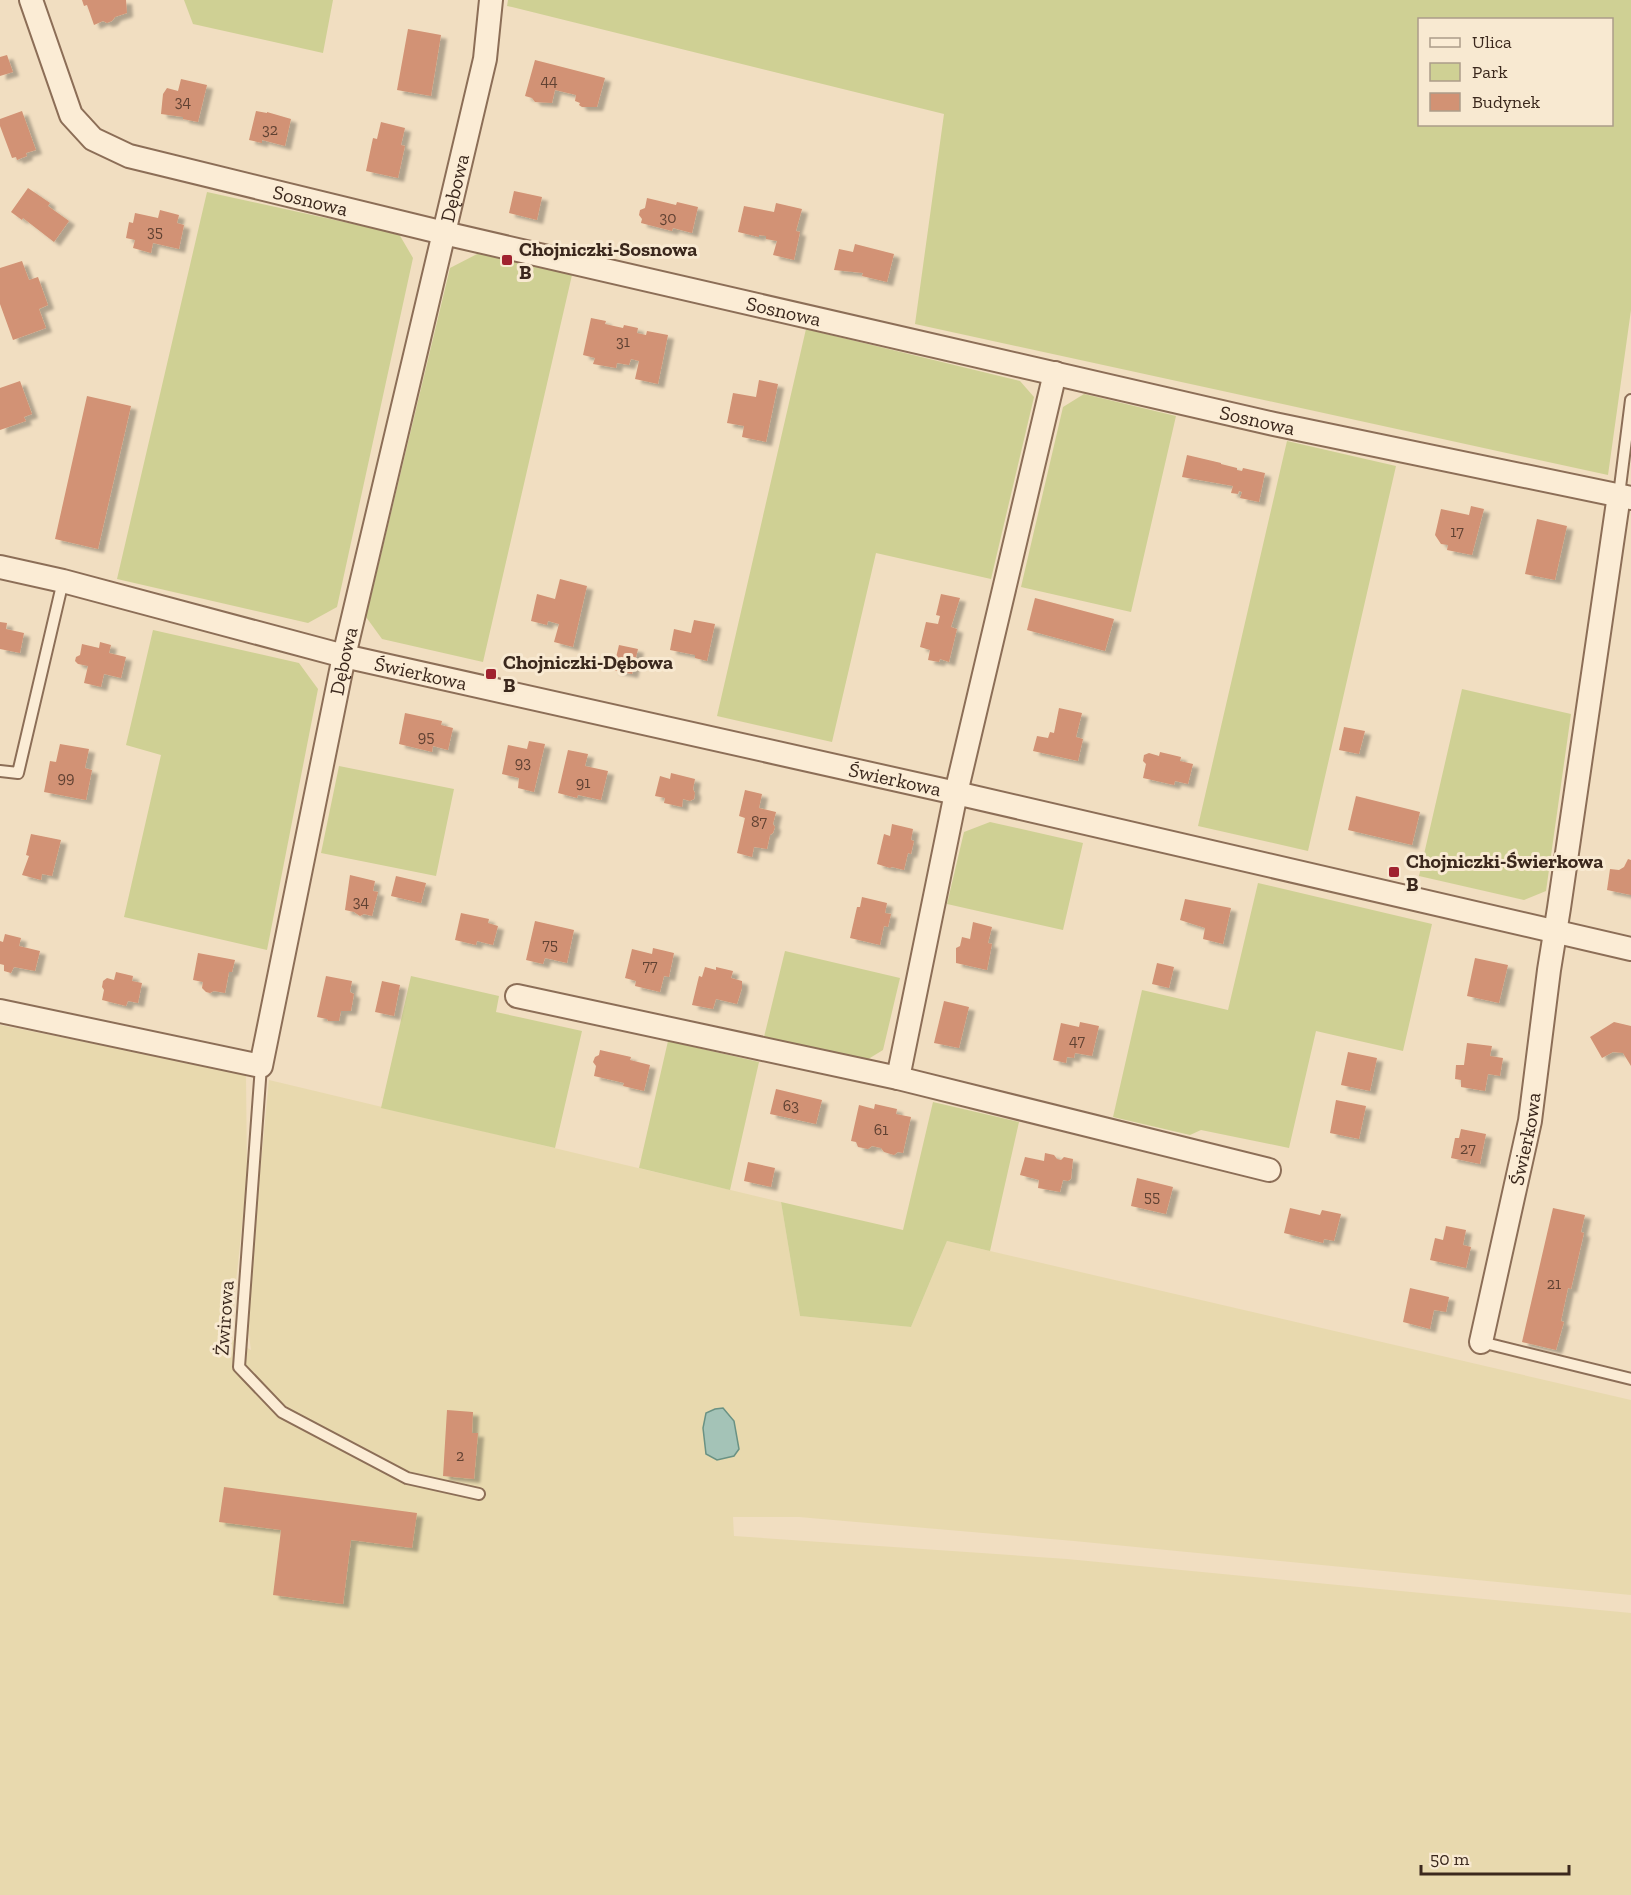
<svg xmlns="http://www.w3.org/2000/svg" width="1631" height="1895" font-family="'Zilla Slab',serif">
	<defs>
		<filter id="shadow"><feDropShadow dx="6" dy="4" stdDeviation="1.5" flood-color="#0004"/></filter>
	</defs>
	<rect width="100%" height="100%" fill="#f1dec1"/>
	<!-- farmland -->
	<path fill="#e8d9ae" d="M0,1025L246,1074L247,1179L230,1338L251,1350L246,1315L269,1080L781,1202L800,1316L911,1327L947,1241L1631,1400V1595L1074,1541L799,1517H733L734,1536L1067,1559L1631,1613V1895H0Z"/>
	<!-- green -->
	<path fill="#cfd094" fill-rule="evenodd" d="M184,0H333L323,53L193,24Z
		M508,0H1631V310L1608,475L915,324L944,114L512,7L507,6ZM1420,20H1612V124H1420Z
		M207,192L399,234L413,258L337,607L308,623L117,579Z
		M479,253L572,275L483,662L382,639L366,617L450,268Z
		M806,329L1020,381L1034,397L991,579L876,553L832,742L717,716Z
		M1084,394L1176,416L1131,612L1021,587L1063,407Z
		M1287,441L1396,466L1308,851L1198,826Z
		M153,630L299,663L318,689L267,950L124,917L161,755L126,745Z
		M1462,689L1571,714L1546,891L1524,900L1419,876Z
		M339,766L454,789L436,876L321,853Z
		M990,822L1083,843L1063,930L947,904L964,832Z
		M1258,883L1432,924L1403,1051L1316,1031L1289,1148L1201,1130L1190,1135L1113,1117L1142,990L1228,1010Z
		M785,951L900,978L883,1050L865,1061L764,1037Z
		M411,976L499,996L496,1012L582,1031L555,1148L381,1108Z
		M668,1041L759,1062L730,1190L639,1168Z
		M933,1102L1019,1122L990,1251L947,1241L911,1327L800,1316L781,1202L903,1230Z"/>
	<!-- water -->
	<path fill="#a4c3b7" stroke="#6a9284" stroke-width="1.5" d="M723,1408L734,1421L739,1449L734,1456L717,1460L706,1454L703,1428L706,1413L715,1409Z"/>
	<!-- building -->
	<path fill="#d29274" filter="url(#shadow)" d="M82,0H126L127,13L115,17L112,21L107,23L103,21L94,25L87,5L84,6Z
		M408,29L441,35L431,96L397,90Z
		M7,55L13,72L0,76V57Z
		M535,60L605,78L597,107H582L579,105L580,103L575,101L576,95L555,90L552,103L535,102L532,98L525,96Z
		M181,79L207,85L198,122L183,119V117L161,114L163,94L167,88L178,91Z
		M22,111L36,150L26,153L27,156L17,160L16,157L12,158L0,126V119Z
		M256,111L267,113V112L291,119L285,146L262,140V143L249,140Z
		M381,122L405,128L401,145L405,146L398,178L366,171L373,138L377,139Z
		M28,188L50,203L48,206L69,221L54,242L23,218L22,220L11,212Z
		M514,191L542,197L537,220L509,213Z
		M647,198L676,205L677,202L698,207L692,233L673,228L672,231L641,223L642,219L639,215L640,210L645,208Z
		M776,203L802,209L796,231L800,232L794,260L773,255L777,241L766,239V236L759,235V237L738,232L744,206L774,212Z
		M160,210L179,215L177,223L184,225L179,249L153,243L151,253L133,248L135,240L126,238L129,222L133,223L135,213L158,218Z
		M855,244L894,254L887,282L862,276L863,273L834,270L839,249L853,252Z
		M22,261L29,280L38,277L48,305L39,309L46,328L13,340L0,304V268Z
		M591,318L606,321L605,324L623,328L624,325L638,328L637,333L646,335L647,331L668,335L658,384L635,379L639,361L631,359L629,365L617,363L616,368L593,364L595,358L583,355Z
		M759,380L778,384L766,442L742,437L744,426L727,423L733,393L756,397Z
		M20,381L32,414L24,417L26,421L0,430V388Z
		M87,396L131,406L98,549L55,539Z
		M1187,455L1221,463V464L1237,468V470L1242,471L1243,468L1265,473L1259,502L1240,498L1242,492L1239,491L1238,494L1231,493L1233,486L1182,477Z
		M1471,506L1484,509L1472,555L1447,550L1448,545L1441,544L1435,535L1441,509L1469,515Z
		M1537,519L1567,526L1555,580L1525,574Z
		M560,579L587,586L573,647L554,642L559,624L548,621L547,625L531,621L537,594L555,599Z
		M941,594L960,598L951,627L957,629L949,662L940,659L939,662L928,660L930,650L920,647L926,622L938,624L940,616L936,615Z
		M1035,598L1114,619L1105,651L1027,630Z
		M694,620L715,624L707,661L695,658V655L670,650L674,629L691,633Z
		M0,622L7,623L6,629L24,633L20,653L0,649Z
		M100,642L111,645L109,653L126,657L121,678L104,674L101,687L84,683L88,666L78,664L75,661L76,657L80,655L82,644L99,648Z
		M619,645L638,649L632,674L613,670Z
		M1059,708L1082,713L1076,737L1083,739L1078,761L1033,751L1037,736L1048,738L1050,732L1054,733Z
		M405,713L442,721L441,725L453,728L448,750L433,746L432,752L399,744Z
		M1344,727L1365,731L1359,754L1339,750Z
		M529,741L545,744L534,792L518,788L519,778L502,774L508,745L527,749Z
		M60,744L89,749L85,768L92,770L86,800L44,792L50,761L56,762Z
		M568,750L588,754L585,766L608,771L601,800L578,795L577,798L558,793Z
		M1160,752L1181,757L1180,761L1193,764L1188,784L1175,781L1174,785L1143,778L1146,764L1143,761L1144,755L1149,753L1159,756Z
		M671,773L695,779L693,789L695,793L694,799L690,801L683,799L682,807L664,803L665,798L655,796L660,776L670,779Z
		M745,790L762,794L759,808L776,812L773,824L775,827L773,833L770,835L767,849L754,847L752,857L737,853L745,818L739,816Z
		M1356,796L1420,812L1412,845L1348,830Z
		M892,824L913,829L911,840L914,841L911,854L908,853L904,870L892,867L890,868L877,864L884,834L890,836Z
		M31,834L61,840L52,876L42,874L41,880L22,875L29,856L26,855Z
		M1628,859L1631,860V895L1607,890L1610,869L1619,870L1624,867Z
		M350,875L375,881L373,891L378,892L372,916L364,914L360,916L354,912L345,910Z
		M396,876L426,883L421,903L391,896Z
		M862,897L887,903L885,913L891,914L888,927L884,926L880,945L850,938L857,907H860Z
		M1185,899L1231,908L1223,944L1203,939L1205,928L1180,920Z
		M461,913L489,919L488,923L498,926L493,945L477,941L476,945L455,940Z
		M535,921L574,930L567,963L545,958L543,964L526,960Z
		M973,922L992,927L988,943L992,944L987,970L956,963V948L960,946L962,937L970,939Z
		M5,934L21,938L19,946L40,951L35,971L14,967L11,973L4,971V965L0,964V941L3,942Z
		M653,948L674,953L669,977L664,976L660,992L635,986L636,981L625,978L632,949L652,954Z
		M198,953L235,960L232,972H229L225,993L214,991L210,993L206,992L202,988L203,982L193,980Z
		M1475,958L1508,965L1499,1003L1467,996Z
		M1157,963L1174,967L1169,988L1152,984Z
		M705,967L716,970V967L733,971L731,978L742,981V988L737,1004L716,999L713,1009L692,1005L699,976L702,977Z
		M116,972L133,976L132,981L142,983L138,1003L128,1001L126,1006L102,1000L104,990L102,987L103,981L107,978L114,980Z
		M326,976L352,981L350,992L354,994L351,1011H341L339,1021H328L327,1019L317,1017Z
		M382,981L400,985L394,1016L375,1012Z
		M944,1001L969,1007L959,1048L934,1043Z
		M1080,1022L1099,1026L1092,1056L1075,1053L1074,1058L1067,1057L1066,1063L1053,1060L1061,1023L1079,1027Z
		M1614,1022L1631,1026V1066L1623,1053L1613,1052L1602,1058L1590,1037Z
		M1467,1043L1492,1046L1490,1056L1503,1058L1500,1076L1488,1074L1485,1091L1461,1087V1080L1455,1079L1456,1065H1464Z
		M600,1050L631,1057L630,1060L650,1065L644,1091L623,1086L624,1083L594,1076L596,1066L593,1062L595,1057L599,1055Z
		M1348,1052L1377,1058L1370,1091L1341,1085Z
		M776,1089L822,1100L816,1124L770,1114Z
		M1336,1100L1366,1106L1359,1139L1330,1133Z
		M875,1104L897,1109L896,1114L911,1117L903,1153L898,1152L894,1155L884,1152L881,1148L872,1146L868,1149L858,1147L856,1142L851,1141L859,1105L874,1109Z
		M1461,1129L1486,1134L1480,1164L1451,1158L1455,1138H1459Z
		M1045,1153L1054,1155L1057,1159L1061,1160L1064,1157L1073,1159L1071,1179L1068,1181L1063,1180L1060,1192L1038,1188L1039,1180L1020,1175L1025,1157L1044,1161Z
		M748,1162L775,1168L771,1187L744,1181Z
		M1137,1178L1173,1187L1166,1214L1131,1206Z
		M1290,1208L1320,1215L1322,1210L1341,1214L1334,1241L1324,1239L1323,1243L1284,1233Z
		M1553,1208L1585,1215L1581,1232L1584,1233L1571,1289L1568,1288L1561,1321L1564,1322L1556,1350L1522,1342Z
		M1446,1226L1466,1230L1463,1245L1471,1247L1466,1268L1430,1260L1435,1238L1443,1240Z
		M1410,1288L1449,1297L1446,1312L1434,1310L1430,1329L1403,1322Z
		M447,1410L473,1412L472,1433H478L474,1479L443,1476Z
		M224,1487L417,1513L412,1548L351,1540L343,1604L273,1595L281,1530L219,1522Z"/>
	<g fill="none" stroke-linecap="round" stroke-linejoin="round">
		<defs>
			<path id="lane" d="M1619,495L1631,400
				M0,771L18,773L63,581
				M261,1066L239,1367L282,1412L407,1478L479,1494
				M1481,1342L1631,1379"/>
			<g id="street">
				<path id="s1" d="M31,0L71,115L93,139L129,156L444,233L1274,424L1631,498"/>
				<path id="s2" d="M0,567L63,581L344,656L956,793L1631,949"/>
				<path d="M517,996L898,1078L1269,1170"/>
				<path id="s3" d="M0,1011L261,1066L344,656L485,59L491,0"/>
				<path d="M898,1078L956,793L1055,373"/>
				<path id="s4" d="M1481,1342L1530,1121L1549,970L1559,908L1619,495"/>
			</g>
		</defs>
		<!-- lane casing -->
		<use href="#lane" stroke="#8c6e57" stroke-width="14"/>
		<!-- street casing -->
		<use href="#street" stroke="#8c6e57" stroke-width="26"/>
		<!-- lane -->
		<use href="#lane" stroke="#fbecd5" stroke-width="10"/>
		<!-- street -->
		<use href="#street" stroke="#fbecd5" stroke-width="22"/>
	</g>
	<!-- markers -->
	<g fill="#a0222f" stroke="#f8e9d1" stroke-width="2">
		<rect x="501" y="254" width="12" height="12" rx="3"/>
		<rect x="485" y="668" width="12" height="12" rx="3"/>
		<rect x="1388" y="866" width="12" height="12" rx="3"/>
	</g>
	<g text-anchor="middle" stroke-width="6" stroke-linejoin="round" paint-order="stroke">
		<!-- number labels -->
		<g font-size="16" fill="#614233">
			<text x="549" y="86">44</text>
			<text x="183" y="107">34</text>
			<text x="270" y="135">32</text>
			<text x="668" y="223">30</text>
			<text x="155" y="237">35</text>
			<text x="623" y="347">31</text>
			<text x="1457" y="537">17</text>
			<text x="426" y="742">95</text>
			<text x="523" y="768">93</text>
			<text x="66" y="783">99</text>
			<text x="583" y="788">91</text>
			<text x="759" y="827">87</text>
			<text x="361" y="907">34</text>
			<text x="550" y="950">75</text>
			<text x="650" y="971">77</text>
			<text x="1077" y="1046">47</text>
			<text x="791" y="1111">63</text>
			<text x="881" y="1135">61</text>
			<text x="1468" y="1154">27</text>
			<text x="1152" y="1202">55</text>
			<text x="1554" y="1289">21</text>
			<text x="460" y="1461">2</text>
		</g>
		<!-- street labels -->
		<g font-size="20" fill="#3b281d" stroke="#f8e9d1">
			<text dy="7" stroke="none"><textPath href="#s3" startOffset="1166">Dębowa</textPath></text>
			<text dy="7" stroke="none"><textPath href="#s1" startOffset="381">Sosnowa</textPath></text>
			<text dy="7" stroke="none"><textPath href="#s1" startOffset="867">Sosnowa</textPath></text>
			<text dy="7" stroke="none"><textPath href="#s1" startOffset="1353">Sosnowa</textPath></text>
			<text dy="7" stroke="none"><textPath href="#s3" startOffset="680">Dębowa</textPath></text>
			<text dy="7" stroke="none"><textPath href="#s2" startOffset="434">Świerkowa</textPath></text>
			<text dy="7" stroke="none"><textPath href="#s2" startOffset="920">Świerkowa</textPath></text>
			<text dy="7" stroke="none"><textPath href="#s4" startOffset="208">Świerkowa</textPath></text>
			<text transform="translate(224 1318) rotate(-86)" y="7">Żwirowa</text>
		</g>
		<!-- poi labels -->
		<g font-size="20" font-weight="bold" fill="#3b281d" stroke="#f8e9d1" text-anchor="start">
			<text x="519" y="256">Chojniczki-Sosnowa<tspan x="519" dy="23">B</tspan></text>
			<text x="503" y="669">Chojniczki-Dębowa<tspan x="503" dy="23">B</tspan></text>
			<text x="1406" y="868">Chojniczki-Świerkowa<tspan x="1406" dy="23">B</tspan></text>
		</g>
	</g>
	<!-- legend -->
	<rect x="1418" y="18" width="195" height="108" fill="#f8e9d1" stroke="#ac9c89" stroke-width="1.5"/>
	<rect x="1430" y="38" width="30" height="9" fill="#fbecd5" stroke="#ac9c89" stroke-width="1.5"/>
	<text x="1472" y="48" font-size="18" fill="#3b281d">Ulica</text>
	<rect x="1430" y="63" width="30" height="18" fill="#cfd094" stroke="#ac9c89" stroke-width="1.5"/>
	<text x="1472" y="78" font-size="18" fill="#3b281d">Park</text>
	<rect x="1430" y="93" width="30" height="18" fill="#d29274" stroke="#ac9c89" stroke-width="1.5"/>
	<text x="1472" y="108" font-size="18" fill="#3b281d">Budynek</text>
	<!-- scale -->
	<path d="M1421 1865v9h148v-9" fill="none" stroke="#3b281d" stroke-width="3"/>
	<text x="1430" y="1865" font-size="18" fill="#3b281d" stroke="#f8e9d1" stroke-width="4.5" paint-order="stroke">50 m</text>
</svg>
